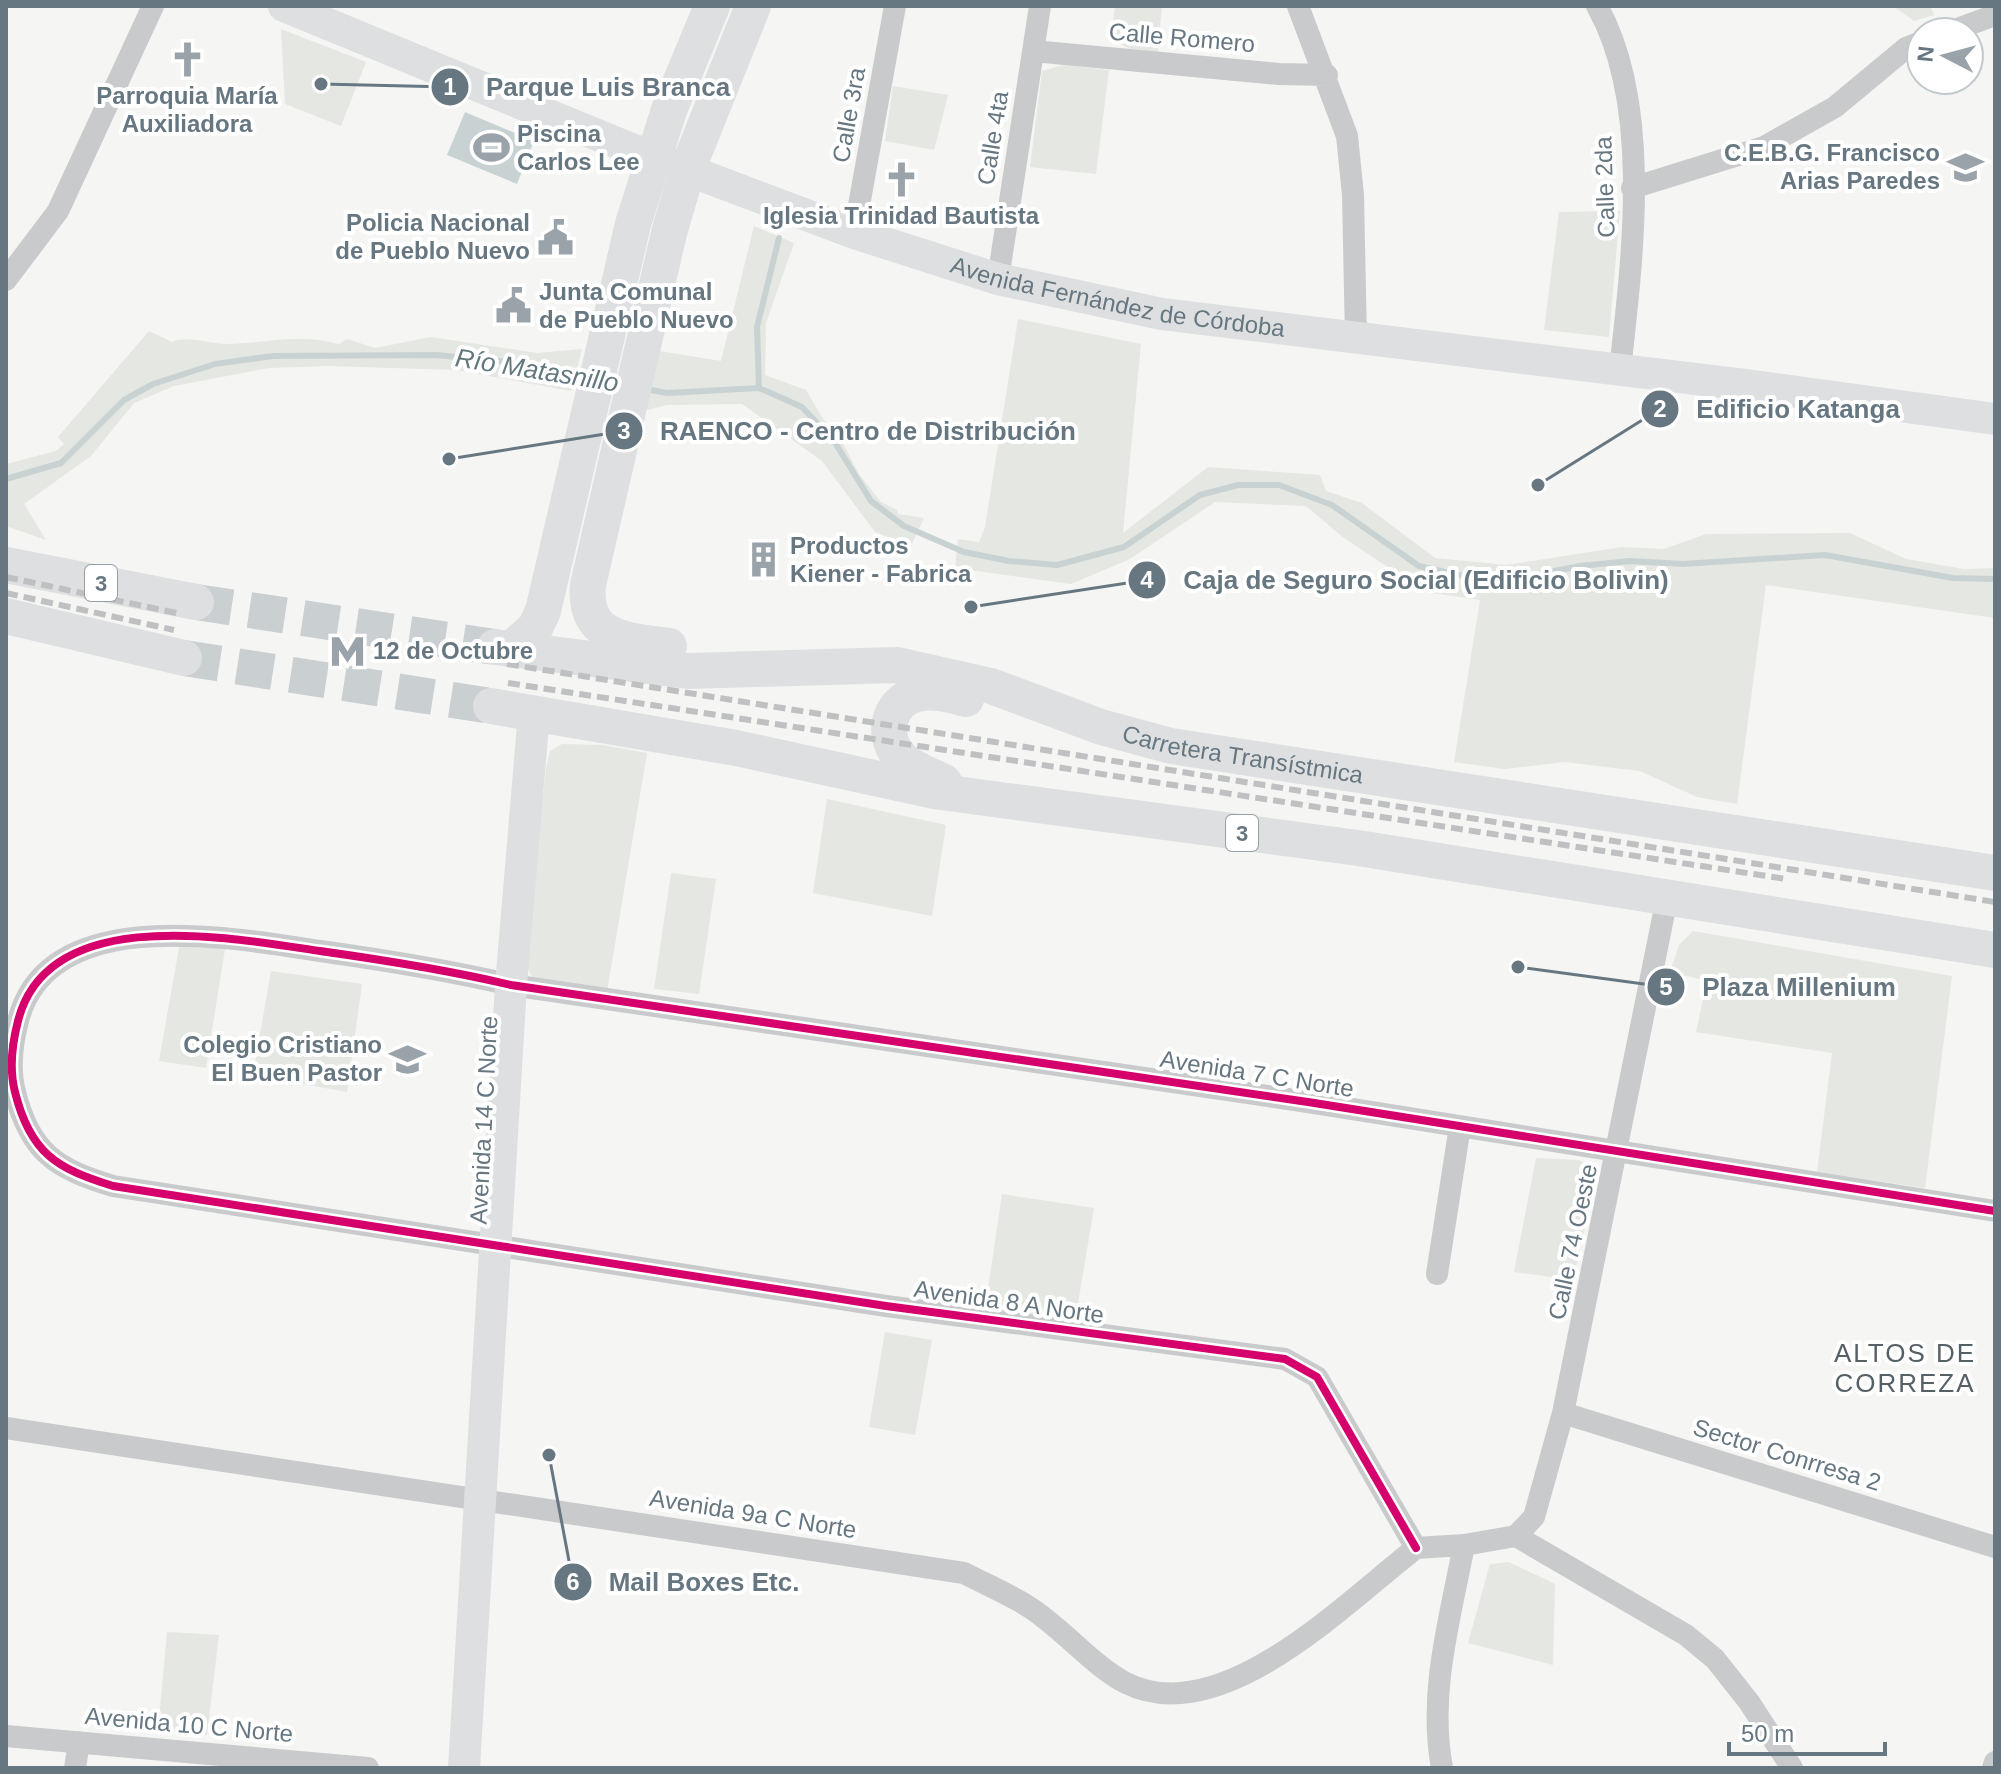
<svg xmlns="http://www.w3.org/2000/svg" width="2001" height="1774" font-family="Arial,sans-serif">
	<rect width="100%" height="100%" fill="#f5f5f4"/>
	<!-- green -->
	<path fill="#e5e7e2" d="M1115,6H1162L1158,52L1133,50L1111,40Z
		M1893,6H1930L1934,15L1914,21Z
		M281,29L366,62L341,126L285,104Z
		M1063,65L1109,70L1096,174L1030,167L1042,71Z
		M893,86L948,95L934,150L885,141Z
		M1620,211L1609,337L1544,330L1559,212Z
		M754,226L794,243L766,323L765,375L806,390L823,419L838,434L859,474L881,502L897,510L898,514L924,518L911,546L875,532L822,461L742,404L667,405L646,410L659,351L721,361Z
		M1018,319L1141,344L1123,533L1208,467L1320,475L1326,491L1362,503L1435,558L1506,565L1622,547L1664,549L1706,534L1850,533L1906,559L1964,569L1995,568V618L1766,585L1737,804L1697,797L1640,771L1565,762L1504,769L1454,762L1480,600L1425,592L1344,538L1306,506L1215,502L1130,559L1071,584L955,568L958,539L979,542L985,527Z
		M149,331L172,342C189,335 208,344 227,344C265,343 301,333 339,344L347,339L375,348L431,337L537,353L582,349L571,391L456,370L328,366L269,368L174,386L134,403L91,456L24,504L46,540L6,526V464L56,451L64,444L58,437Z
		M562,744L603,745L647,753L607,992L533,978L525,964L546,769L550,751Z
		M827,799L946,825L932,916L813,893Z
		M671,873L716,879L699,994L654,989Z
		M1693,931L1952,976L1925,1188L1817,1172L1832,1053L1696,1032L1707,981L1670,972L1679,945Z
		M180,942L225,949L206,1068L159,1061Z
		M271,971L362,984L347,1092L253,1075Z
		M1536,1158L1579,1160L1598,1171L1573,1280L1514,1272Z
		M1002,1194L1094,1208L1075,1321L985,1310Z
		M885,1332L932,1340L915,1435L869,1427Z
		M1509,1562L1555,1584L1553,1665L1468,1643L1490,1564Z
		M167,1632L219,1635L207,1735L158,1731Z"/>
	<!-- water -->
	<path fill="#c9d2d3" d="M465,112L534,141L517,184L447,155Z"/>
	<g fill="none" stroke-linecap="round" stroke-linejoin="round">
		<!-- stream -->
		<path stroke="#c9d2d3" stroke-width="6" d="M759,388L757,327L779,238
			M646,389L667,393L759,388L802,407L834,441L871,501L904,526L964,552L1009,561L1057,565L1124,547L1200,495L1238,485H1279L1332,505L1419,566L1494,583L1580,566L1630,561L1683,564L1825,555L1953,578L1995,579
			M6,479L61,463L124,400L153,384L215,364L273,356L436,355L528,364L584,377"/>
		<!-- primary-tunnel -->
		<path stroke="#cacfd2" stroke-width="36" stroke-dasharray="36 18" stroke-linecap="butt" d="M196,602L495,647
			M184,658L491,706"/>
		<!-- street -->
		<path stroke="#c9cacb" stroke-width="22" d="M1298,6L1347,136L1353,195L1356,339
			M1597,6C1653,105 1632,261 1620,370
			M1949,32L1995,15
			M1033,51L1279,74L1327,75
			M1632,188L1764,147L1835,107L1906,48L1921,42
			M854,233L895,6
			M998,279L1040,6
			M6,280L58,211L153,6
			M1437,1274L1460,1126
			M1563,1413L1995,1547
			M6,1428L964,1573C985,1584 1009,1594 1029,1607C1061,1627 1094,1667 1126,1683C1221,1731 1346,1602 1416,1548
			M1516,1536L1686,1635L1715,1659L1749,1702L1792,1768
			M1416,1548L1317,1377L1285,1359L886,1306L113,1186C57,1169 30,1153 15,1092C9,1069 12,1044 18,1021C48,902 233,938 320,951C384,960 448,970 511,985L1308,1102L1995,1211
			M1416,1548L1464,1545L1516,1536L1534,1517L1563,1413L1667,898
			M6,1736L368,1768
			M75,1768L79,1742
			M1442,1768C1428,1693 1450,1619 1464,1545
			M1993,1768L1995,1762"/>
		<!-- secondary -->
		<g stroke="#dedfe0" stroke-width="32">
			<path id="s1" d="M284,6L629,148L854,233L998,279L1162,314L1745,385L1995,419"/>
			<path d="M464,1768L511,985L534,713"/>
		</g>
		<!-- primary -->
		<g stroke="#dedfe0" stroke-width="36">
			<path d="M6,565L196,602"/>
			<path d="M6,616L184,658"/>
			<path d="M669,646C628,640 583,640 588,585L669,233L688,168L753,6"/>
			<path id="s2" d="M495,647L688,671L897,665L991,686L1101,727L1171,746L1995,873"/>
			<path d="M511,649L535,628L543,611L633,224L669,110L712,6"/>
			<path d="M491,706L736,748L934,791L1358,848L1995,950"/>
			<path d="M944,782C930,775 912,769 901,758C880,737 888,701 917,694C933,690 950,695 966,699"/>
		</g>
		<!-- rail -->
		<path stroke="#bfc0c1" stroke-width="6" stroke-dasharray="12 6" stroke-linecap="butt" d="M6,577L181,614
			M6,593L174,630
			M507,664L1995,902
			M508,683L1786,879"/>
		<defs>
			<path id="cycleway" d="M1416,1548L1317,1377L1285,1359L886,1306L113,1186C57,1169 30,1153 15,1092C9,1069 12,1044 18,1021C48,902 233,938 320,951C384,960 448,970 511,985L1308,1102L1995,1211"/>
		</defs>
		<!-- cycleway casing -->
		<use href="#cycleway" stroke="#fff" stroke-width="13"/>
		<!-- cycleway -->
		<use href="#cycleway" stroke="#d6006c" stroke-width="8"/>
	</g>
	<!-- icons -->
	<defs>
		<symbol id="church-bare" viewBox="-9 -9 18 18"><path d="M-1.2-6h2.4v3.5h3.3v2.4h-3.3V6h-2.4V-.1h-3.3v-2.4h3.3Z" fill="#99a3a9" stroke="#fff" stroke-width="2.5" paint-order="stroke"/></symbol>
		<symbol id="stadium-bare" viewBox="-9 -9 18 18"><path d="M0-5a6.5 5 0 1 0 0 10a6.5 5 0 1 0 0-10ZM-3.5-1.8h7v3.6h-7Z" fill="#99a3a9" stroke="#fff" stroke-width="2.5" paint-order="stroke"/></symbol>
		<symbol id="school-bare" viewBox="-9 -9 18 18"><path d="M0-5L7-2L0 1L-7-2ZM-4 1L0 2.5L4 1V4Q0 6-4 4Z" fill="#99a3a9" stroke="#fff" stroke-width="2.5" paint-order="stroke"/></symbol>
		<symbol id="civic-bare" viewBox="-9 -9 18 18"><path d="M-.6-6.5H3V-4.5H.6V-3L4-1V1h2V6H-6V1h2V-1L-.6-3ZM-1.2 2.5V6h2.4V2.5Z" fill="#99a3a9" stroke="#fff" stroke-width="2.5" paint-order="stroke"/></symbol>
		<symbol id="building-bare" viewBox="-9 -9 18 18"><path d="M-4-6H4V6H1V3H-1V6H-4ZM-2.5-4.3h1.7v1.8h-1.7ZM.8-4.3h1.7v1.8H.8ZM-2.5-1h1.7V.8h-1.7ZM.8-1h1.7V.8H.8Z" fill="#99a3a9" stroke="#fff" stroke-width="2.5" paint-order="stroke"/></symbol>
		<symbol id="metro-bare" viewBox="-9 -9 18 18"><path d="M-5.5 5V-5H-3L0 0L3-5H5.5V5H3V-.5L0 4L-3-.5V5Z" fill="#99a3a9" stroke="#fff" stroke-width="2.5" paint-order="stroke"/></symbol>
	</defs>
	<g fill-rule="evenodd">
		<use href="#church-bare" x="162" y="34" width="51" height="51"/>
		<use href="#stadium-bare" x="466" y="122" width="51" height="51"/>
		<use href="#school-bare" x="1940" y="142" width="51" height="51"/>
		<use href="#church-bare" x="876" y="154" width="51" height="51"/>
		<use href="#civic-bare" x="530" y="212" width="51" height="51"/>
		<use href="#civic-bare" x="488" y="280" width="51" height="51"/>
		<use href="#building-bare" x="738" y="534" width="51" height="51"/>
		<use href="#metro-bare" x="322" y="626" width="51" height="51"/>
		<use href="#school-bare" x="382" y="1034" width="51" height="51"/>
	</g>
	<g text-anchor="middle" stroke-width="8" stroke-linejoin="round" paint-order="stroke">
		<!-- shield labels -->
		<g fill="#fff" stroke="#95a0a7" stroke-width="2">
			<rect x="85" y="565" width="32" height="36" rx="6"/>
			<rect x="1226" y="815" width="32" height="36" rx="6"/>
		</g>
		<g font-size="22" font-weight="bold" fill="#677781">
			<text x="101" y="591">3</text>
			<text x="1242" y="841">3</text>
		</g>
		<!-- street labels -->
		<g font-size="24" fill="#677781" stroke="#fff">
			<text transform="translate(1182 38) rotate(5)" y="8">Calle Romero</text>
			<text transform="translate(849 115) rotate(-80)" y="8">Calle 3ra</text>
			<text transform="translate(993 138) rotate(-81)" y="8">Calle 4ta</text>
			<text transform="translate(1605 187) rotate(-92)" y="8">Calle 2da</text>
			<text dy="8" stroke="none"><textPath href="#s1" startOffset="886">Avenida Fernández de Córdoba</textPath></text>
			<text dy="8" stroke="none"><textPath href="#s2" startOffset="762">Carretera Transístmica</textPath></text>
			<text transform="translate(1257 1074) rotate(9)" y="8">Avenida 7 C Norte</text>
			<text transform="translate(484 1120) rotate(-87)" y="8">Avenida 14 C Norte</text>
			<text transform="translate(1573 1242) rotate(-78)" y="8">Calle 74 Oeste</text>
			<text transform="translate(1009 1302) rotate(8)" y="8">Avenida 8 A Norte</text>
			<text transform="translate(1787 1455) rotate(17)" y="8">Sector Conrresa 2</text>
			<text transform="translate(753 1514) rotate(9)" y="8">Avenida 9a C Norte</text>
			<text transform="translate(189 1725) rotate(5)" y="8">Avenida 10 C Norte</text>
		</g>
		<!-- poi labels -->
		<g font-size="24" font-weight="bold" fill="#677781" stroke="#fff" text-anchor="start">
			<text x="187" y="104" text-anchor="middle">Parroquia María<tspan x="187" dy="28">Auxiliadora</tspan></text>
			<text x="517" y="142">Piscina<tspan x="517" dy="28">Carlos Lee</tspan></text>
			<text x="1940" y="161" text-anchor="end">C.E.B.G. Francisco<tspan x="1940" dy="28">Arias Paredes</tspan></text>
			<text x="901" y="224" text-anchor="middle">Iglesia Trinidad Bautista</text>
			<text x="530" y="231" text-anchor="end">Policia Nacional<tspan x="530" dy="28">de Pueblo Nuevo</tspan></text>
			<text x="539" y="300">Junta Comunal<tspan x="539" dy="28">de Pueblo Nuevo</tspan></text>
			<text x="790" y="554">Productos<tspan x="790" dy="28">Kiener - Fabrica</tspan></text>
			<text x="373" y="659">12 de Octubre</text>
			<text x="382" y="1053" text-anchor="end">Colegio Cristiano<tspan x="382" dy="28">El Buen Pastor</tspan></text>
		</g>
		<!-- water labels -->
		<g font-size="26" font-style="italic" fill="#63787e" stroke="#fff">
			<text transform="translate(537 370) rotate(9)" y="9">Río Matasnillo</text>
		</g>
		<!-- neighbourhood labels -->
		<g font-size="26" letter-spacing="2" fill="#556067" stroke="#fff">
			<text x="1905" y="1362">ALTOS DE<tspan x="1905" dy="30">CORREZA</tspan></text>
		</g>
	</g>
	<!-- callouts -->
	<path fill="none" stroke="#677781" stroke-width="3" d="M321 84L450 87M1538 485L1660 409M449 459L624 431M971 607L1147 580M1518 967L1666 987M549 1455L573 1582"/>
	<g fill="#677781" stroke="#fff" stroke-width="3">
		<circle cx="321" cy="84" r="8"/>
		<circle cx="1538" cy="485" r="8"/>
		<circle cx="449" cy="459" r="8"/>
		<circle cx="971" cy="607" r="8"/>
		<circle cx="1518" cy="967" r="8"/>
		<circle cx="549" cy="1455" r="8"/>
		<circle cx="450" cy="87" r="20"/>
		<circle cx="1660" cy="409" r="20"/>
		<circle cx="624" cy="431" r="20"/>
		<circle cx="1147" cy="580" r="20"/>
		<circle cx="1666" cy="987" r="20"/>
		<circle cx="573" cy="1582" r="20"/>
	</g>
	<g font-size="24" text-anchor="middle" font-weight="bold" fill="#fff">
		<text x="450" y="95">1</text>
		<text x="1660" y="417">2</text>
		<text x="624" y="439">3</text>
		<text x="1147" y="588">4</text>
		<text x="1666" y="995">5</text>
		<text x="573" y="1590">6</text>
	</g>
	<g font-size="26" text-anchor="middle" font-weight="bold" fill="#677781" stroke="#fff" stroke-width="8" stroke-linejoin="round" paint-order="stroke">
		<text x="608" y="96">Parque Luis Branca</text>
		<text x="1798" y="418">Edificio Katanga</text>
		<text x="868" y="440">RAENCO - Centro de Distribución</text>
		<text x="1426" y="589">Caja de Seguro Social (Edificio Bolivin)</text>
		<text x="1799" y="996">Plaza Millenium</text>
		<text x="704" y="1591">Mail Boxes Etc.</text>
	</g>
	<!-- border -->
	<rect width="2001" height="1774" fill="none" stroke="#677781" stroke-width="16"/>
	<!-- north arrow -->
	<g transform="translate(1945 56) rotate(276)"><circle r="38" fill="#ffffff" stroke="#c2c9cd" stroke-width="2"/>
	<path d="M0-6L14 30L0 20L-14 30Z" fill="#99a3a9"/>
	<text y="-12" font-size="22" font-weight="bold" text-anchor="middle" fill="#677781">N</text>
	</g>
	<!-- scale -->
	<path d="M1729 1742v12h156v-12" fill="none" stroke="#677781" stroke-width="4"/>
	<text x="1741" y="1742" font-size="24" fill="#677781" stroke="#ffffff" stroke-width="6" paint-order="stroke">50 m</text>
</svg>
